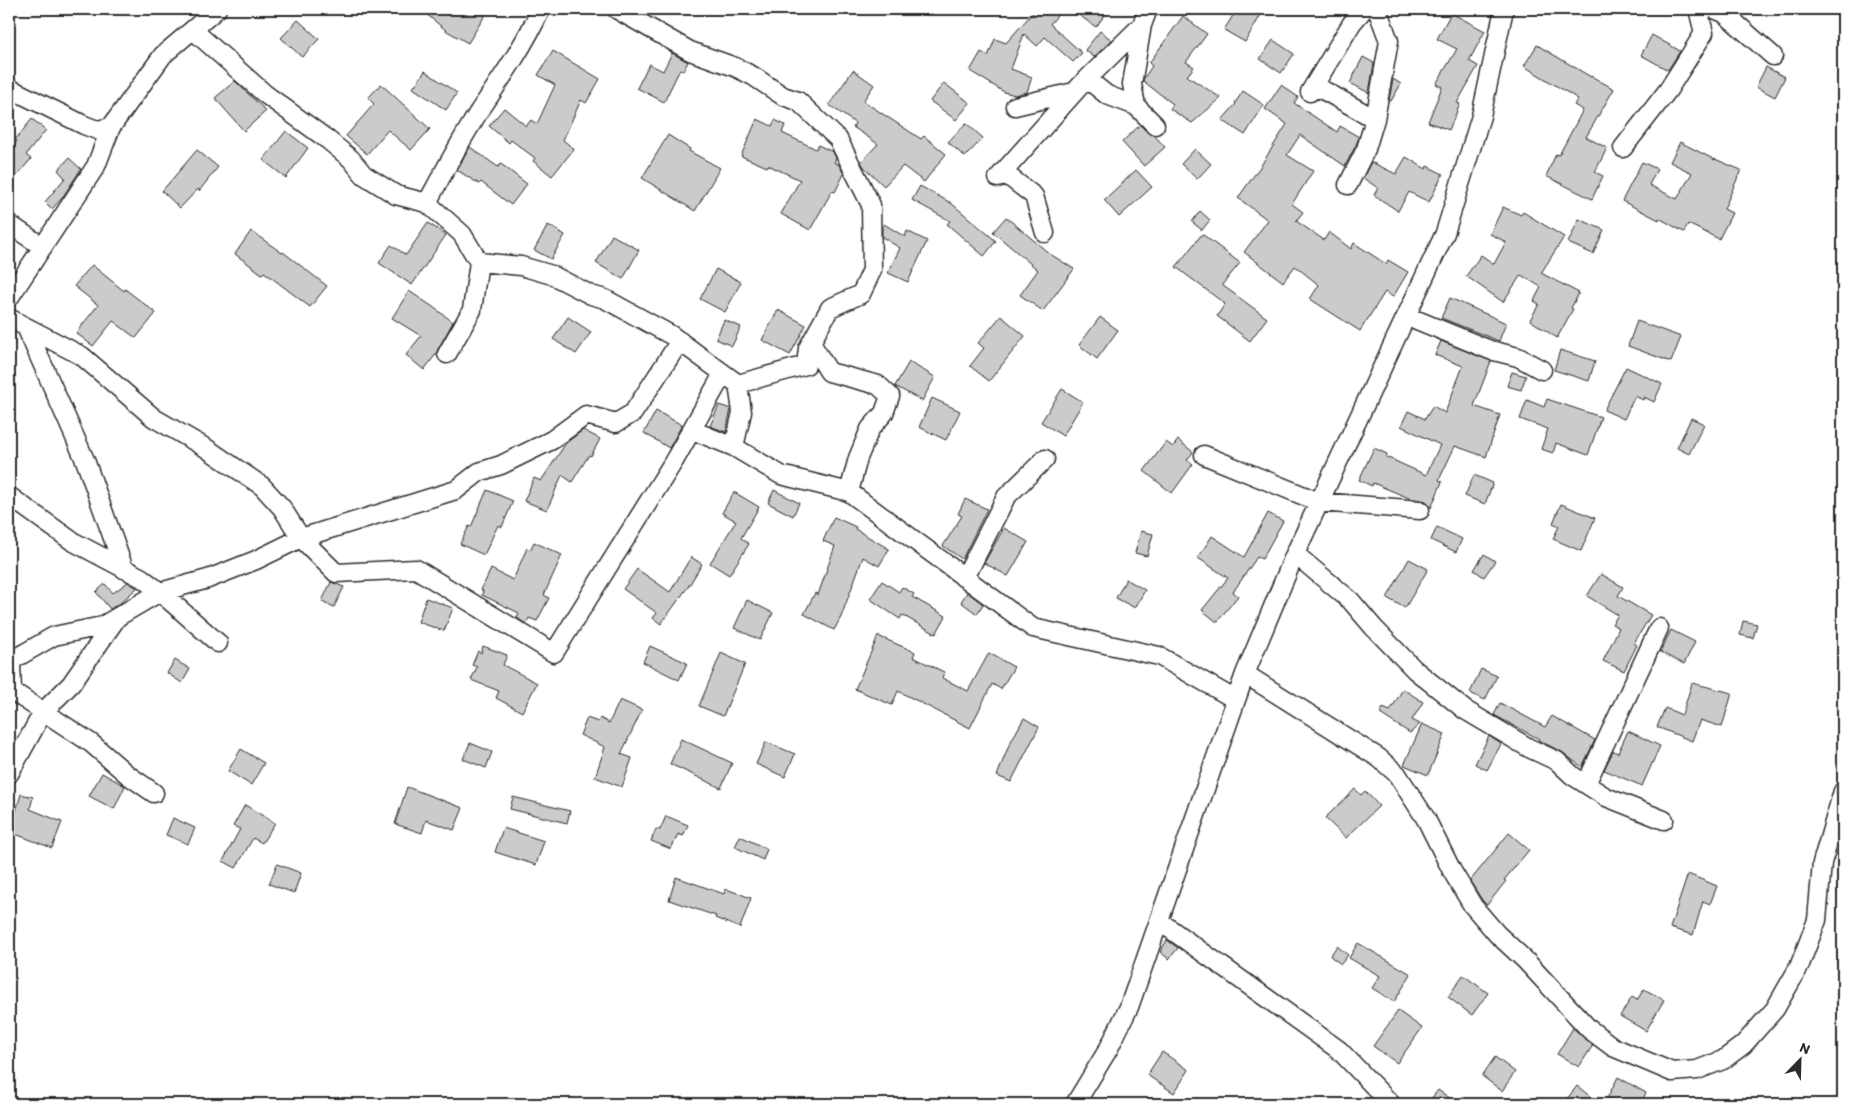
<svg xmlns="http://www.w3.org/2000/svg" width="1852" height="1113" font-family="Itim,sans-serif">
	<rect width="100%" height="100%" fill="#fff"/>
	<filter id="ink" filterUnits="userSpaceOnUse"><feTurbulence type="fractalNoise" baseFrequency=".02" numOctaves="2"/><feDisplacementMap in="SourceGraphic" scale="10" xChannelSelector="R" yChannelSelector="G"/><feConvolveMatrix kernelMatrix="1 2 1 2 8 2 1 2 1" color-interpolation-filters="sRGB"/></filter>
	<g filter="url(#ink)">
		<!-- building -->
		<path fill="#cbcbcb" stroke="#2b2b2b" d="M420,9H489L468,43L447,31Z
			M1036,9H1063L1050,24L1082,53L1073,62L1045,37L1037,46L1024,34L1011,69L1032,77L1027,92L1015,95L1004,92L970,71L981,52L988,56L995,39L1006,43Z
			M1070,9H1109L1096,27Z
			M1237,9H1255L1262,13L1245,42L1224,30Z
			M1451,13L1485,31L1469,61L1478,66L1457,103L1460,104L1449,130L1428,122L1442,87L1436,84L1457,49L1437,39Z
			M1183,16L1207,34L1186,62L1194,67L1187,76L1221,98L1192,123L1170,109L1173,104L1143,81L1144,78L1152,66L1149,63Z
			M298,20L319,39L302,57L281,38Z
			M1100,31L1112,40L1094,57L1085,50Z
			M1652,35L1680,51L1668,70L1641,55Z
			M1273,40L1294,54L1281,73L1260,59Z
			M1537,45L1591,77V76L1614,89L1586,137L1607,148L1595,172L1603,176L1592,199L1546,176L1556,154L1559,155L1583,110L1574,105L1578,99L1524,66Z
			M553,51L600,79L586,103L581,100L563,140L574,149L552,176L533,161L535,158L511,140L509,143L489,126L504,108L526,126L531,120L537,124L555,85L538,75Z
			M672,53L688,62L683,71L680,69L664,102L637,88L649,64L663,71Z
			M1363,57L1374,63L1369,93L1350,83Z
			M1766,67L1785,77L1775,97L1756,87Z
			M853,70L874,85L863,101L921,139L924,136L946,154L924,182L903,166L884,186L864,167L861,162L878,144L853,127L855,123L829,105Z
			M425,71L457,93L446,110L413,88Z
			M1393,79L1401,84L1391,101L1389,100Z
			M235,81L266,111L244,131L215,98Z
			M944,83L970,103L956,120L930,101Z
			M381,84L430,129L411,150L388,130L367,154L346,136L374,104L368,98Z
			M1281,85L1298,97L1294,103L1337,132L1340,126L1359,137L1356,145L1345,166L1300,135L1287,155L1313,171L1292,204L1303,212L1296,221L1324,240L1329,232L1351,249L1354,243L1386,264L1388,260L1408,272L1393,297L1385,292L1360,331L1310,299L1319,285L1295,266L1283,282L1244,252L1268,220L1238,198L1260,167L1287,124L1265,109Z
			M1243,91L1264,105L1245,135L1222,120L1236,104L1235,103Z
			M32,119L46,130L26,155L31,159L9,185V152L17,141L15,140Z
			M757,119L772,126L775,120L785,125L782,133L816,149L818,145L833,152L836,158L834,162L839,165L844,174L835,192L832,191L810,230L781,214L800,180L768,165L767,167L741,156Z
			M966,123L983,138L965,157L948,142Z
			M1140,125L1148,133L1154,135L1165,147L1144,166L1122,142Z
			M286,131L308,148L286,178L263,160Z
			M668,135L690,149L689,151L720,168L695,211L642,178Z
			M1680,142L1715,160V159L1741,170L1724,209L1732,213L1719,239L1688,224L1684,232L1659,218V220L1622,201L1642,162L1657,169L1649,185L1677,199L1692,173L1670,162Z
			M470,147L498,167L501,164L527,184L511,205L481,182L479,184L457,170Z
			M1195,149L1211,164L1197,179L1181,164Z
			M197,150L218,167L199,191L198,189L180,208L162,191Z
			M1406,157L1426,169L1427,166L1443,174L1429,202L1409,192L1398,211L1374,195L1378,188L1363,178L1371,162L1396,174Z
			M69,158L81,169L62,198L52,209L45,202L65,178L58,170Z
			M1136,170L1152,187L1119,217L1104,200Z
			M920,186L951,203L996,241L984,256L947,224L950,221L912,200Z
			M1503,207L1521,215L1523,212L1564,237L1541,273L1579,293L1571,308L1573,309L1557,338L1530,320L1539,304L1534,301L1541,287L1521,275L1503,302L1466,276L1481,255L1494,264L1506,242L1490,234Z
			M1200,211L1210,220L1202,230L1192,222Z
			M1006,217L1050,254L1074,269L1043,311L1020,295L1038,270L993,232Z
			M1579,219L1604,230L1593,254L1568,243Z
			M428,223L446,235L412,285L379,263L391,245L406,255Z
			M884,224L905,237L907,231L927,241L908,282L888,273L900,248L882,237V228Z
			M548,225L565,235L551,259L534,250Z
			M251,231L282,253L283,252L327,286L310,307L264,272L262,274L235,254Z
			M1202,234L1240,263L1222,285L1267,318L1250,341L1217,316L1225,304L1176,267Z
			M612,235L639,250L623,279L596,263Z
			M92,265L124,291L125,289L156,313L136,338L113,321L93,346L76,333L98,305L74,286Z
			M716,269L741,282L725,312L700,299Z
			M409,291L433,307L453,322L438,349L436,354L424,370L406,355L421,336L392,318Z
			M1450,298L1506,323L1499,341L1441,318Z
			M778,310L806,325L790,355L762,340Z
			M1001,316L1025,336L989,381L970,366L984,348L978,343Z
			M568,317L591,332L576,354L553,339Z
			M1100,317L1118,330L1097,359L1079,345Z
			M724,320L741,327L732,346L716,339Z
			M1637,321L1681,337L1671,362L1628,346Z
			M1441,341L1491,361L1474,406L1500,415L1486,457L1455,446L1439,480L1442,482L1431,508L1426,501L1409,498L1373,483L1372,486L1359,480L1374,448L1387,454L1386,457L1426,475L1440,445L1401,426L1408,411L1425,419L1433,406L1445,413L1463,366L1435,355Z
			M1560,350L1595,361L1589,381L1554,370Z
			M909,362L935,377L922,401L895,386Z
			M1626,367L1662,384L1654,402L1644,397L1643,400L1635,396L1624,419L1604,410Z
			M1512,372L1526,376L1521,390L1507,386Z
			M1062,389L1083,402L1063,436L1041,422Z
			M932,398L960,411L946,440L919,427Z
			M1547,399L1601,417L1588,455L1556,443L1553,453L1541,449L1548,429L1520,419L1527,400L1544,407Z
			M719,405L731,409L726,432L710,426Z
			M656,411L682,425L669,448L644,433Z
			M1691,418L1704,424L1689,454L1677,448Z
			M583,430L600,439L591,456L589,455L572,482L562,475L547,510L524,501L534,478L541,481L566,443Z
			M1178,440L1193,452L1187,460L1193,464L1172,493L1144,471L1166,442L1173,447Z
			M1474,475L1493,483L1485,504L1465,496Z
			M487,490L513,501L502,527L498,525L484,555L460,544L469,526L471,527Z
			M774,490L799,503L793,516L768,503Z
			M734,492L759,507L741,538L749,544L729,575L710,563L736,521L722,513Z
			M965,499L987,509L962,559L943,546L962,516L958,514Z
			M1561,504L1595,518L1581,551L1553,539L1559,526L1553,523Z
			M1268,513L1283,521L1262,559L1257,557L1233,592L1238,596L1217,622L1202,610L1228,578L1198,558L1212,536L1244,557Z
			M834,517L856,527L855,529L889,549L879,566L863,557L841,617L834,630L804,614L815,593L818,595L835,546L823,541Z
			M1437,527L1462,539L1456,552L1431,540Z
			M1004,528L1028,542L1008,576L984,563Z
			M1141,531L1153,534L1147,556L1135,553Z
			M534,542L562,555L544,595L549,598L537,621L529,618L526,624L517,618L519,613L482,595L483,591L481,590L491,569L513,580L527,548L530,550Z
			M1484,554L1495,561L1484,577L1474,570Z
			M691,557L702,564L690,584L661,624L653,618L657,613L623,589L637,569L670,592Z
			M1409,559L1428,569L1405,608L1387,598Z
			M1601,574L1623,587L1618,596L1651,615L1634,643L1637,645L1624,671L1603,661L1619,628L1612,624L1618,615L1587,596Z
			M1126,579L1145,590L1135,608L1116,598Z
			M882,581L899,592L902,587L914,594L912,597L946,616L936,634L902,615L900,619L870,599Z
			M128,582L137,588L119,604L110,609L96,592L105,584L113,593Z
			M331,582L344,587L334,607L322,601Z
			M967,592L983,604L977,614L961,602Z
			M426,598L453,608L444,631L418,622Z
			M747,600L773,613L760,640L734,628Z
			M1743,621L1757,624L1753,638L1740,635Z
			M1671,630L1695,642L1684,664L1660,652Z
			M878,636L915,652L913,657L944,672L942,678L968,691L989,653L1014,667L1001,689L992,684L970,728L898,691L892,705L855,689Z
			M483,646L507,655L503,665L537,683L522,712L496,698L499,691L471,680L477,667L472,665L478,651L481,653Z
			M650,646L687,663L679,680L643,662Z
			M721,653L745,664L723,716L699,706Z
			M175,660L190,669L182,683L167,673Z
			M1481,669L1497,676L1485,700L1470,693Z
			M1692,683L1732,693L1722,727L1700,720L1692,741L1657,727L1665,708L1682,715Z
			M1403,689L1423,702L1412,720L1420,724L1410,733L1380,714L1383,708L1390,711Z
			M620,700L642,710L621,754L632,758L622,787L595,777L605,747L580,735L587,718L598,722L600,718L609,723Z
			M1500,703L1545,727L1552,716L1595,740L1582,767L1562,752L1538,740L1539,739L1494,715Z
			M1024,718L1039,727L1011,782L997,776L1009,745Z
			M1422,724L1445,734L1428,775L1404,765Z
			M1628,731L1660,746L1642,786L1604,770L1613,751L1618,753Z
			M1489,736L1501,744L1487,770L1475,764Z
			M681,739L732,763L721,788L670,764Z
			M766,742L795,754L785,777L756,764Z
			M470,743L492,752L486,768L463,759Z
			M241,749L264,763L251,785L228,771Z
			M102,773L125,786L114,809L89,796Z
			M407,787L463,808L454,830L426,820L422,833L395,824Z
			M1355,789L1361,795L1365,791L1379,806L1346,838L1325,818Z
			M21,794L33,797L30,809L62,822L52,848L10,832Z
			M513,797L570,811L567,823L510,809Z
			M245,805L275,823L262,843L253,838L236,868L223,861L240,829L233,826Z
			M666,816L688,825L683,836L678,834L671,849L651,841L656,829L660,830Z
			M173,818L195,828L188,844L166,835Z
			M503,828L544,841L536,865L495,852Z
			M1509,833L1529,850L1504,880L1506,881L1487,905L1482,900L1470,881Z
			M740,836L767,849L763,860L735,847Z
			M277,864L301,873L294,893L269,884Z
			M1688,874L1717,886L1710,904L1703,901L1693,935L1670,928Z
			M676,877L724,894L726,889L751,898L740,928L715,918L716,916L669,900Z
			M1167,940L1178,948L1169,959L1160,952Z
			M1358,943L1411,974L1394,1002L1372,988L1380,976L1349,958Z
			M1337,946L1348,955L1341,964L1330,956Z
			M1463,975L1488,993L1472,1015L1448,997Z
			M1644,989L1664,1000L1646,1031L1620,1016L1632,997L1637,1000Z
			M1398,1011L1422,1028L1397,1063L1373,1046Z
			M1573,1028L1593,1045L1579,1067L1557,1054Z
			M1162,1052L1189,1070L1174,1093L1147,1075Z
			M1495,1057L1515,1072L1502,1091L1482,1076Z
			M1618,1077L1646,1093L1640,1104H1604Z
			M1577,1086L1600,1104H1563Z
			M1438,1090L1458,1104H1427Z"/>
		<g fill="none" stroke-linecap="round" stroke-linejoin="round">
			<defs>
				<path id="street" d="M1714,9L1724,13L1773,56
					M1142,25L1132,84L1136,106L1155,125
					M193,30L265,94L328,140L351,159L364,175L396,195L427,203L462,234L479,262L521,266L552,275L591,295L605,299L671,335L738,384L806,365L808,348L830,308L861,294L872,270L871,205L838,139L798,101L783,96L753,76L735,67L690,51L616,9
					M1087,79L1107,95L1136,106
					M1314,85L1375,119
					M9,88L84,125L97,130L111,127
					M1310,92L1352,23L1364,9
					M1015,106L1074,92
					M1623,148L1668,90L1704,33L1698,9
					M1003,172L1034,196L1045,233
					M998,178L1080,86L1142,25L1148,9
					M1348,185L1366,149L1375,119L1389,41L1377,9
					M427,203C443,173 460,142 478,113C501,79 524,46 541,9
					M9,224L43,247
					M9,298L96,166L111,127L163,55L217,9
					M1407,316L1490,350L1518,357L1542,370
					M9,318L82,356L154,418L206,448L262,486L282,508L301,538L336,573L416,569L554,653L674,461L723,374
					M26,327L85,460L124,569
					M447,354L472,310L479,262
					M692,430L734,447L781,475L849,492L858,458L870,429L884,413L890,396L878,385L829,372L811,343
					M734,447L742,412L738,384
					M1204,455L1319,502L1420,510
					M849,492L1033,628L1159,656L1236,700
					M9,496L72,541L142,578L160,592L218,643
					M1295,554L1351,601L1374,628L1415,670L1465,710L1529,748L1557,761L1573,776L1606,797L1664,820
					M963,577L972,564L1006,497L1045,459
					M9,662L54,636L102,626L160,592L208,579L256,560L301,538L456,490L479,472L501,465L552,440L586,415L616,423L633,413L680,341
					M11,662L12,691L91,743L128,775L154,793
					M1245,674L1379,758L1397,774L1426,819L1452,871L1473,906L1497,934L1525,960L1589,1029L1613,1047L1672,1072L1697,1070L1723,1060L1743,1045L1775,1009L1799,967L1817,920L1822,863L1843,791
					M9,774L43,712L71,684L116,619
					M1586,784L1659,628
					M1159,921L1339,1050L1391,1104
					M1075,1104L1109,1048L1129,1007L1245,674L1295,554L1445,233L1481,116L1504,9"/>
			</defs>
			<!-- street casing -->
			<use href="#street" stroke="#2b2b2b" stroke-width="21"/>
			<!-- street -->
			<use href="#street" stroke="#fff" stroke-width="18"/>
		</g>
	</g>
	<!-- margin -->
	<rect width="1852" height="1113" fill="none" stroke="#fff" stroke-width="30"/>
	<rect x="15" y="15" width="1822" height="1083" fill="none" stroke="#2b2b2b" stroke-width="2" filter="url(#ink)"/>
	<!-- north arrow -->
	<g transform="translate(1800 1060) rotate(23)" stroke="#ffffff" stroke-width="4" paint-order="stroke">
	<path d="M0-4L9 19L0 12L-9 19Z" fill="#2b2b2b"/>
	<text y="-8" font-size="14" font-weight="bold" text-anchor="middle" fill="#2b2b2b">N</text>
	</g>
</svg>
